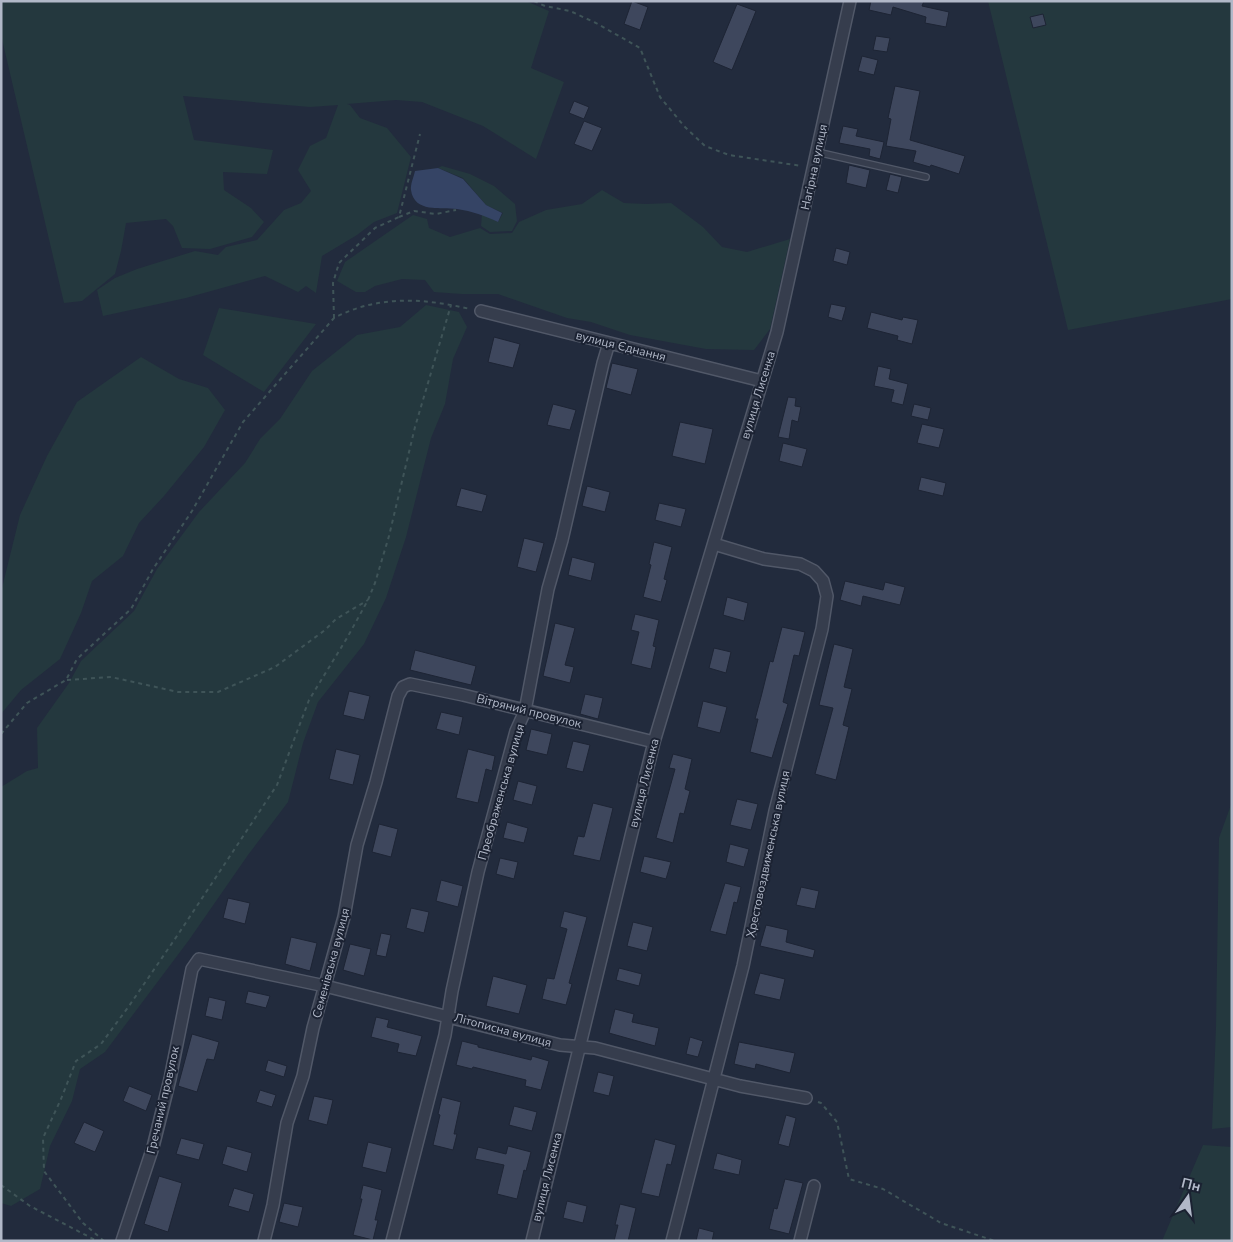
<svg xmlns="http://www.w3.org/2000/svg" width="1233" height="1242" font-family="'Nunito Sans',sans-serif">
	<rect width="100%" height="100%" fill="#222b3d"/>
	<!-- green -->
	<path fill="#24383e" d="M1,1H526L549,11L531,68L564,82L536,159L483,126L422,102L396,100L347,104L350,105L360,118L387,128L411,157L397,213L374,222L357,235L322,256L316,293L306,286L298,292L265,276L186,298L103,316L97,290L115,278L137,269L195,251L218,255L226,247L257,240L284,210L301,203L311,191L298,170L310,146L326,138L338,105L310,107L183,96L194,140L273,150L267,174L223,172L224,190L251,208L264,222L252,237L210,249L182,248L173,226L166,219L126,223L121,251L115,274L82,301L64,303L1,35Z
		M988,1H1232V299L1068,330Z
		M442,166L470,174L494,186L515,204L517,221L512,231L490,232L481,226L482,214L498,222L503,213L486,205L463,178L438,168Z
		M602,190L624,203L646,204L671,203L703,227L722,247L747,252L790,239L770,329L754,350L706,349L630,335L591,322L567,318L498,294H462L434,292L425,280L402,279L375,286L365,292H356L337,281L345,262L413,215L427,219L429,228L450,237L480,228L490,234L512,233L519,222L546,210L582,204Z
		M426,305L459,312L467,327L453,359L445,404L431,438L406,537L386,598L364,644L318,702L303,743L288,802L248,855L189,940L105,1052L80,1069L72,1101L50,1146L40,1189L11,1206L1,1203V787L27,771L38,768L37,728L69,683L81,661L134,611L157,569L199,512L245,463L260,439L280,419L312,371L357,335L400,327Z
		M219,308L316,324L264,392L203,355Z
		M141,357L179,379L208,388L225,410L204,447L164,496L139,523L123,556L92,581L81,613L60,659L21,690L1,714V592L20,515L47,456L77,402Z
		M1232,802V1127L1212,1129L1216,1027L1219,838Z
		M1203,1145L1232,1147V1241H1162Z"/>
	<!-- water -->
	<path fill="#354465" d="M438,168L463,179L486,205L502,213L498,222C485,216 472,211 457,209C441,207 414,213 411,190C410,185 414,176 415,171Z"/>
	<!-- building -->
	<path fill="#3e475d" stroke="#1d2434" d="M632,1L648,7L640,30L624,24Z
		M871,1H924L922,6L949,12L946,27L925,23L926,17L893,7L891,15L869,10Z
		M737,4L756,11L732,70L713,62Z
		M1043,14L1046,25L1033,28L1030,17Z
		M876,36L890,38L887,52L873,50Z
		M862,56L878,60L874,75L858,71Z
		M895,86L920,91L910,140L965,156L959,174L931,165L930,167L913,162L916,151L886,146L891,119L888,118Z
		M574,101L589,107L584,119L569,113Z
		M584,121L602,128L592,151L574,144Z
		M843,126L858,129L856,136L884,142L880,159L869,156L870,149L839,143Z
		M849,165L870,170L866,188L846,183Z
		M890,174L902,177L898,193L886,190Z
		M836,248L850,252L847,265L833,261Z
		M831,304L846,307L842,321L828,317Z
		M871,312L902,320L903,317L918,320L912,344L897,340L898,336L867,328Z
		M494,337L520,344L513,368L488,362Z
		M612,363L638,369L631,395L606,388Z
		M878,366L891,369L889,379L908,384L903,405L891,402L894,390L874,386Z
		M788,397L796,398L795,406L801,407L798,422L792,420L789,439L778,437Z
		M553,404L576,410L570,430L547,425Z
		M914,404L931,408L928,420L911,416Z
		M680,422L713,429L705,464L672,456Z
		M922,424L944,429L939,448L917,443Z
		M783,443L807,449L802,467L779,461Z
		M921,477L946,483L943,496L918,490Z
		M587,486L610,492L605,512L582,506Z
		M461,488L487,495L482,512L456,506Z
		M659,503L686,509L681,527L655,520Z
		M524,538L544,543L536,572L517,567Z
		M654,542L672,547L664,579L667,580L661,602L643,597L651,565L649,564Z
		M572,557L595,563L591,581L568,575Z
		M845,581L883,590L885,582L905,587L900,605L863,596L861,606L840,600Z
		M727,597L748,603L744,621L723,615Z
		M635,614L659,620L653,646L656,647L651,669L631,664L639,632L631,630Z
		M555,623L575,628L565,665L574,667L570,683L543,676Z
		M782,627L805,632L799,656L794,655L783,702L788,704L772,758L750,752L758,719H755L761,697L770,661L773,662Z
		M834,644L853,649L844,687L852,689L843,725L849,727L836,780L815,774L833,708L819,705Z
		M714,648L731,652L726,673L709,668Z
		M415,650L476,666L471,685L410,670Z
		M349,691L370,696L364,720L343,715Z
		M585,694L603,698L598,719L580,714Z
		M703,701L727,707L720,733L697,727Z
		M441,712L463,717L459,735L436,729Z
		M531,729L552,734L547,755L526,750Z
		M573,741L590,745L583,772L566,768Z
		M336,749L360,755L353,785L329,779Z
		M468,749L495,756L492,771L486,769L478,803L456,798Z
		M673,754L692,759L685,789L690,791L684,814L680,813L673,843L656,838L675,769L669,768Z
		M518,781L537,786L532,805L513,800Z
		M737,799L758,804L751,830L730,825Z
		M593,803L613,808L600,861L573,855L578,836L584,837Z
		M507,822L528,828L524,843L503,838Z
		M379,824L398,829L391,857L372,852Z
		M730,844L749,849L744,867L726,862Z
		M644,856L671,862L666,879L640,872Z
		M500,858L518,862L514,879L496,874Z
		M441,880L463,886L458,907L436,901Z
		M725,883L741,887L737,903L734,902L726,935L710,931Z
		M801,887L819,891L815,909L796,905Z
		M228,898L250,903L245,924L223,918Z
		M411,908L429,912L424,933L406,928Z
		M564,911L587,917L569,983L572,984L566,1005L542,999L547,978L554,979L567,929L560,927Z
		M633,922L653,927L647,951L627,946Z
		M766,925L788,930L786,942L815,950L813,958L760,946Z
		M381,933L391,935L386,957L376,955Z
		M291,937L317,943L310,971L285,964Z
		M350,944L371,949L364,976L343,970Z
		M619,968L642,974L639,986L616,980Z
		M760,973L785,979L780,1000L754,994Z
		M493,976L527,985L519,1014L486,1006Z
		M248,991L270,996L266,1008L245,1003Z
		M209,997L226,1001L222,1020L205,1016Z
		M615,1009L634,1014L632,1022L659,1028L655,1046L609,1033Z
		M376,1017L389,1020L387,1027L422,1036L416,1056L397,1052L399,1044L371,1037Z
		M192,1034L219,1042L214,1060L207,1059L197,1092L178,1086Z
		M690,1037L703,1041L698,1057L686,1054Z
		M462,1041L478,1045V1047L531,1060L532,1056L549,1061L541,1090L525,1086L526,1080L473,1067L472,1069L456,1065Z
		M739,1042L795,1053L790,1073L756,1064L755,1069L734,1064Z
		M268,1060L287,1066L284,1077L265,1071Z
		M598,1072L614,1076L609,1096L593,1092Z
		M129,1086L152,1095L146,1111L123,1101Z
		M260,1090L276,1095L272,1107L256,1102Z
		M314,1096L333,1100L327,1125L308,1120Z
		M442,1097L461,1102L454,1134H457L453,1150L433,1145L440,1115L438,1114Z
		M514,1106L537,1112L532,1131L509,1125Z
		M786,1115L796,1118L789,1147L778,1144Z
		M84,1122L104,1131L95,1152L74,1143Z
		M181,1138L204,1144L199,1160L176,1154Z
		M655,1139L676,1145L671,1165L667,1164L659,1197L641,1193Z
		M368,1142L392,1148L386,1173L362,1167Z
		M227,1146L252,1153L247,1172L222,1164Z
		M508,1146L531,1152L526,1171L524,1170L517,1199L497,1194L504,1165L475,1159L478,1147L506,1154Z
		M717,1153L742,1160L739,1175L713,1169Z
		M159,1176L182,1183L168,1232L144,1224Z
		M785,1179L803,1183L789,1234L769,1229L774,1208L777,1209Z
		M363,1185L382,1190L375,1220H378L373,1240L353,1235L362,1199H360Z
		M234,1188L254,1194L249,1212L228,1206Z
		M567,1201L587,1206L583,1223L563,1218Z
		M284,1203L303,1207L298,1227L279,1222Z
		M620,1204L636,1208L628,1241H614L618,1225H615Z
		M699,1228L714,1232L712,1241H696Z"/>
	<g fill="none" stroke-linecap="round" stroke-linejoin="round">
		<defs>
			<path id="service" d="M817,152L926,177"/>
			<path id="minor" d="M481,311L762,381
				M122,1241L153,1147L170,1079L192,969L199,959L325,986L560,1045L595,1048L740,1086L806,1098
				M264,1241L273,1205L287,1123L303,1076L313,1028L344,917L357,845L376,782L398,696L403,687L410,684L463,695L654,742
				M392,1241L445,1035L452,991L478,872L516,731L525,711L548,589L562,540L603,363L609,343
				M532,1241L654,742L777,332L850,1
				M672,1241L743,966L775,811L822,629L827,596L823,581L814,571L800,564L764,559L714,544
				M800,1241L814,1186"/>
		</defs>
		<!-- service casing -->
		<use href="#service" stroke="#515868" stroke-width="8"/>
		<!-- minor casing -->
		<use href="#minor" stroke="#515868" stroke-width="14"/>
		<!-- path -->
		<path stroke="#3f5458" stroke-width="2" stroke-dasharray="4 4" stroke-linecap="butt" d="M534,1L545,6L570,11L596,23L640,48L660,97L684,126L705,146L729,155L802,166
			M399,217L414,211L436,214L456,210
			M334,318L333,283L339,263L375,228L399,217L420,134
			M67,680L111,677L178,692H218L275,667L325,630L336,619L368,600
			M1,734L27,703L66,680L77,659L131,609L153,569L192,511L243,422L334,318C378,295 423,298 470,309
			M818,1102L821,1103L837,1122L849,1179L883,1189L941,1223L995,1241
			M1,1185L30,1206L97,1241
			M104,1241L83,1223L44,1171L43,1138L61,1099L76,1061L101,1044L129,1006L179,933L277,785L309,700L347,638L368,600L375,583L389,536L415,427L451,305"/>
		<!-- service -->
		<use href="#service" stroke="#363d4d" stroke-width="5.5"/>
		<!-- minor -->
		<use href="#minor" stroke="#363d4d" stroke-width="11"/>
	</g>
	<g text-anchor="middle" stroke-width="4" stroke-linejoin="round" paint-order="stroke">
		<!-- street labels -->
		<g font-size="12" fill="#b1b8c8" stroke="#1b2232">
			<text transform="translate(814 167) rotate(-78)" y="4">Нагірна вулиця</text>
			<text transform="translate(621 346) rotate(14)" y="4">вулиця Єднання</text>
			<text transform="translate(758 395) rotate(-73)" y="4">вулиця Лисенка</text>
			<text transform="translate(529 711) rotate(14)" y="4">Вітряний провулок</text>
			<text transform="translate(644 783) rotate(-76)" y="4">вулиця Лисенка</text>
			<text transform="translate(501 792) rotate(-74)" y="4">Преображенська вулиця</text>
			<text transform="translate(768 854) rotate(-78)" y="4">Хрестовоздвиженська вулиця</text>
			<text transform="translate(331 963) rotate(-75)" y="4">Семенівська вулиця</text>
			<text transform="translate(503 1030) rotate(15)" y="4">Літописна вулиця</text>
			<text transform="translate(163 1100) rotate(-77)" y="4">Гречаний провулок</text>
			<text transform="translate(547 1177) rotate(-76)" y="4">вулиця Лисенка</text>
		</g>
	</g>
	<!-- border -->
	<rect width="1233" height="1242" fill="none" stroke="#b1b8c8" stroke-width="5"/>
	<!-- north arrow -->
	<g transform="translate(1188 1197) rotate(14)" stroke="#1b2232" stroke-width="4" paint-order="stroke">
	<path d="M0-4L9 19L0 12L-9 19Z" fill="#b1b8c8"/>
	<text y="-8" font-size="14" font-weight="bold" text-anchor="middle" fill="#b1b8c8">Пн</text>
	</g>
</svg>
